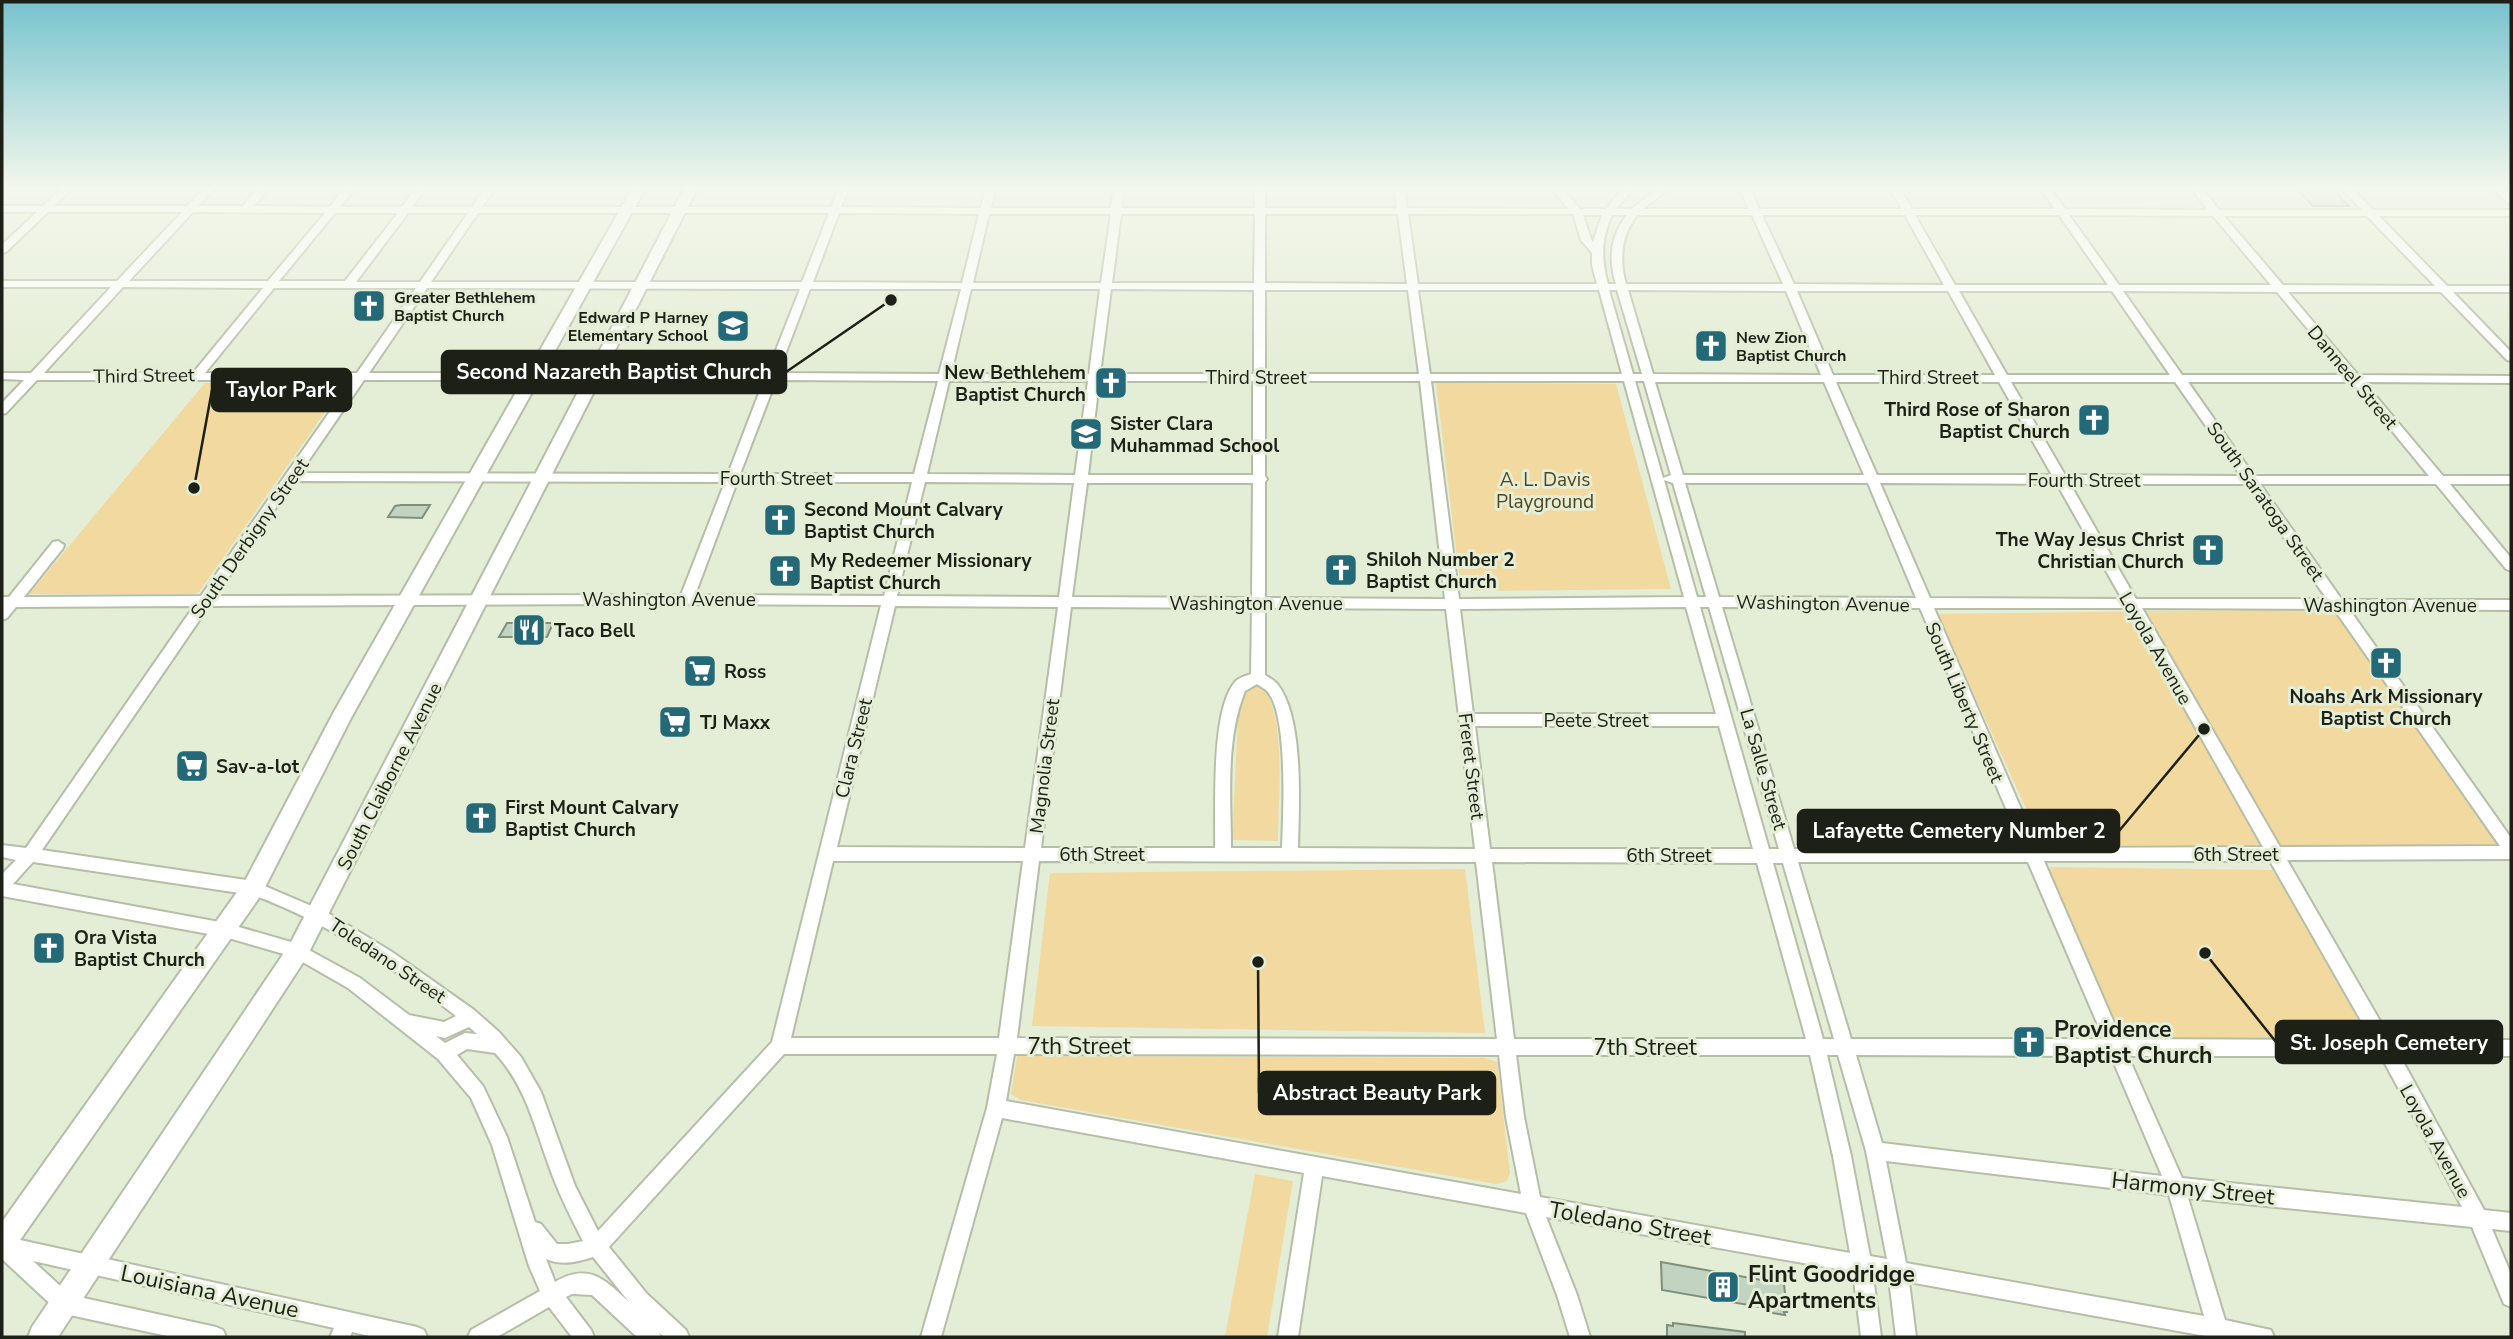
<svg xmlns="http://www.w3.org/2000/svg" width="2513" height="1339" font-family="'Nunito Sans',sans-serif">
	<rect width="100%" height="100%" fill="#e4edd5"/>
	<!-- green -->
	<path fill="#f1d99f" d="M205,383L344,385L199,592L193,594H29Z
		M1436,383L1616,384L1671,589L1461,591Z
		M2335,609L2500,846L2043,845L1937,614Z
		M1251,685L1262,686C1287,717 1278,800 1278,841L1232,840L1238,719L1243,693Z
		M2046,867L2272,870L2386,1048L2121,1036Z
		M1465,869L1485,1033L1032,1026L1050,873Z
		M1017,1056L1485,1058L1497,1062L1510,1173L1507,1181L1496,1184L1021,1100L1011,1094Z
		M1255,1174L1293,1181L1267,1337H1225Z"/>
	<!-- building -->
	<path fill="#c2d4c1" stroke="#7f8f7d" stroke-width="2" d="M2295,187H2331L2349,206H2313Z
		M401,505H430L422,518L388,517L395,506Z
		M507,623H553L547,637H499Z
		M1661,1262L1784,1284L1787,1312H1784L1785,1315L1766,1312V1308L1662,1290Z
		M1673,1323L1745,1332V1337H1667V1325L1673,1326Z"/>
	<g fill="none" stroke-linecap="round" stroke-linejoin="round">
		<defs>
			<path id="minor" d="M63,187H74L54,206H187L205,187H216L198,206H243L259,187H270L254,206L330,207L345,187H356L340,207H402L417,187H427L412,207H472L486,187H496L482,207H831L839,187H849L841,207L981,208L986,187H996L991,208H1111L1114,187H1124L1121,208H1255V187H1265V208H1397L1394,187H1404L1407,208L1569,209L1550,187H1561L1580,209H1606L1624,187H1635L1616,209H1632L1659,187H1671L1643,209H1749L1739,187H1749L1759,209H1902L1889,187H1899L1912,209H2055L2039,187H2049L2065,209L2208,210L2190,187H2201L2219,210H2362L2340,187H2351L2373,210H2511V216H2379L2447,286H2511V292H2453L2511,352V361L2507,360L2441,292H2288L2358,375L2511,376V383L2364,382L2443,476H2511V484H2450L2511,558V571L2506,569L2436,484H2260L2342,600H2511V610L2349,609L2511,838V859L2287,860L2391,1040H2511V1056H2400L2484,1210L2511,1213V1231L2492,1229L2511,1274V1307L2504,1304L2472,1227L2188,1198L2225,1320L2271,1330L2274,1337H2211L1909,1282L1916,1337H1896L1889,1279L1873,1276L1881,1337H1861L1853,1272L1546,1217L1577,1295L1590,1337H1570L1557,1295L1526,1213L1322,1176L1298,1337H1278L1304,1173L1002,1118L941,1337H921L987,1108L997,1054H784L609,1247L647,1294L686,1330L689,1337H664L659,1333L661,1337H637L592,1295L572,1294L566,1297L591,1330L594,1337H572L549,1307L497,1337H468L471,1330L540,1291L529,1266L492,1145L471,1098L438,1059L348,988L294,957L225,937L2,896V874L16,860L2,857V845L26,848L194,606L16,607L7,618L2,620V597H9L53,542L58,541L64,545L63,548L24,597L201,596L352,380H37L6,413L2,414V403L24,380L2,379V373H31L111,287H2V281H117L182,212H48L6,252L2,253V245L37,212H2V206H43ZM193,212L325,213L268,281H129ZM335,213H398L345,281H279ZM408,213H468L420,282H356ZM478,213H829L802,282H431ZM839,213L979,214L962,283L813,282ZM989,214H1111L1101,283H973ZM1121,214H1255L1254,283H1112ZM1265,214H1398L1407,284L1265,283ZM1408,214H1573L1581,240L1592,253V265L1597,284H1418ZM1583,215H1602L1593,242L1591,239ZM1612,215H1627C1611,235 1608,259 1616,284H1608C1601,260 1601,238 1612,215ZM1637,215H1752L1783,284H1626C1619,259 1621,236 1637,215ZM1762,215H1905L1944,285L1794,284ZM1915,215H2059L2108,285H1955ZM2069,215L2213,216L2271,285H2119ZM2224,216H2367L2435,286L2283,285ZM123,287L263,288L193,373H44ZM274,288H416L357,373H205ZM427,288L800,289L767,373H369ZM810,289H961L939,374L778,373ZM971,289H1100L1089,374H951ZM1111,289L1254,290V374H1100ZM1265,290H1408L1419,374H1265ZM1418,290H1599L1622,374H1430ZM1609,290H1617L1642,374H1633ZM1628,290L1786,291L1821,375L1653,374ZM1797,291H1948L1995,375H1833ZM1959,291H2112L2170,375H2007ZM2123,291L2277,292L2346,375H2182ZM364,380H764L728,474L300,473ZM776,380L938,381L914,474H740ZM949,381H1088L1075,475L927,474ZM1099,381H1253V475H1088ZM1265,381H1420L1445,599L1265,598V482L1267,479L1265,476ZM1431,381H1624L1684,597L1459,599ZM1635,381H1644L1671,475L1663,478ZM1655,382H1824L1864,475H1683ZM1836,382H1999L2052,475H1877ZM2011,382H2175L2241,476L2065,475ZM2188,382H2352L2429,476H2254ZM1664,480L1673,483L1706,597H1697ZM294,481L725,482L681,595L216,596ZM737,482H912L884,596L695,595ZM925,482L1074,483L1059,597L897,596ZM1087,483H1253L1252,598L1072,597ZM1685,483H1868L1916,598L1719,597ZM1880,483L2057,484L2122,599L1930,598ZM2070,484H2246L2327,599H2136ZM609,604L881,605L772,1042L598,1231L575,1186L541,1092L521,1057L499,1032L474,1010L392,952L328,913L253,881L42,850L209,606ZM895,606L1058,607L1025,848L837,847ZM1071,607L1252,608L1251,674C1246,676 1240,677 1236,681C1210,708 1216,811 1215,848H1041ZM1686,607L1716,714H1473L1460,609ZM1700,607H1709L1779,849H1769ZM1722,607L1920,608L2023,848L1794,849ZM1265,608L1446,609L1475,849L1298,848C1299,806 1304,719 1278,685C1275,681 1270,678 1265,675ZM1934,608H2128L2263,847L2038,848ZM2142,608L2334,609L2500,846L2280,847ZM1257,684C1258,685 1265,689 1266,690C1289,712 1283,816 1282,848H1231C1231,797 1225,740 1245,691ZM1475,726H1719L1753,849H1490ZM833,861H1023L999,1038H791ZM1039,861L1476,862L1497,1039L1017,1038ZM2044,861H2270L2372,1040L2121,1039ZM33,862L253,895C327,922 394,968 456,1016L444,1022L409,1015L360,978L298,944L225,923L13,884ZM1492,862L1757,863L1806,1039H1514ZM1798,862H2028L2104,1039H1851ZM1773,863H1783L1834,1039H1823ZM469,1027L477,1034L465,1033L445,1043L436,1036L445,1038ZM467,1049L495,1053C525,1085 534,1125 549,1166C558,1192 570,1216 583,1241L568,1244H557L541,1224L535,1222L507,1137L483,1086L457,1055ZM1014,1054L1499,1055L1506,1117L1521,1194L1006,1101ZM1516,1055H1810L1833,1156L1850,1253L1540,1197L1524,1117ZM1827,1055H1838L1866,1151L1887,1259L1870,1256L1851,1156ZM1856,1055L2111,1056L2162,1176L1882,1143ZM2128,1056H2381L2462,1207L2182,1178ZM1886,1161L2169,1195L2204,1316L1906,1263ZM593,1257L629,1302C605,1280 589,1262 555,1282L546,1259C563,1266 577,1262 593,1257Z
				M2491,187H2502L2511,196V204L2508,203Z
				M2,1236L417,1327L424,1330L427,1337H374L352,1332L350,1337H330L334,1328L33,1261L70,1295L216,1327L223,1330L226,1337H172L65,1314L58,1311L2,1259Z"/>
			<path id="major" d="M633,187H646L351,718L261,895L11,1253L2,1257V1222L245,881L335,710Z
				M685,187H698L306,958L58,1337H28L32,1327L290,944Z"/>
		</defs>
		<!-- minor casing -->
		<use href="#minor" stroke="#b5bea7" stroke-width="4"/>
		<!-- major casing -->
		<use href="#major" stroke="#b5bea7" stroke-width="4"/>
		<!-- minor -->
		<use href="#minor" fill="#fff" fill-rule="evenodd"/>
		<!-- major -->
		<use href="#major" fill="#fff" fill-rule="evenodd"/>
	</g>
	<!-- sky -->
	<linearGradient id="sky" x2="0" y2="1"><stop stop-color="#77c3ce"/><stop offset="0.5" stop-color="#f3f7ec"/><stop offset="1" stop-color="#f3f7ec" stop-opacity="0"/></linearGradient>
	<rect width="2513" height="375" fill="url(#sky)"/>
	<!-- icons -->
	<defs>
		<symbol id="church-square" viewBox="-11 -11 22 22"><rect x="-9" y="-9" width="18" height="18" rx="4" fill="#236978" stroke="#e4edd5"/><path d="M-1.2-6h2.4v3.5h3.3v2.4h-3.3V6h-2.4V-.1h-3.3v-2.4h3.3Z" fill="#fff"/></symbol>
		<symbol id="school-square" viewBox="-11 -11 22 22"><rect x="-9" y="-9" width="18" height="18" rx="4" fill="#236978" stroke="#e4edd5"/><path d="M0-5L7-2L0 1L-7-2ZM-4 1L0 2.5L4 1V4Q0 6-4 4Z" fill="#fff"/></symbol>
		<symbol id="restaurant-square" viewBox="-11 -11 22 22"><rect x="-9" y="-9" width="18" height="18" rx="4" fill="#236978" stroke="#e4edd5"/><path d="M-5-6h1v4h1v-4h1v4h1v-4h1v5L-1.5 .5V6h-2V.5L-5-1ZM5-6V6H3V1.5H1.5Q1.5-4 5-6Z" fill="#fff"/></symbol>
		<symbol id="supermarket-square" viewBox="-11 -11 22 22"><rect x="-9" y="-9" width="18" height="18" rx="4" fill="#236978" stroke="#e4edd5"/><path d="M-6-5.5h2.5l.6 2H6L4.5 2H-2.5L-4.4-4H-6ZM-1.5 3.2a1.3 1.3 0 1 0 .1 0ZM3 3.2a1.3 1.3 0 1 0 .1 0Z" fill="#fff"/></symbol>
		<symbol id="building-square" viewBox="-11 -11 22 22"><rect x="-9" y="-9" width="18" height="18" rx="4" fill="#236978" stroke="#e4edd5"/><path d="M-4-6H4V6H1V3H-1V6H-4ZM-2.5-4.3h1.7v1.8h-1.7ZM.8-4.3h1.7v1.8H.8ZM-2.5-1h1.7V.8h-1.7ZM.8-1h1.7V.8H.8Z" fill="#fff"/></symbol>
	</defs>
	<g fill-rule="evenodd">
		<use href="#church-square" x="350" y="287" width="38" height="38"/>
		<use href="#school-square" x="714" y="307" width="38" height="38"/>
		<use href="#church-square" x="1692" y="327" width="38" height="38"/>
		<use href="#church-square" x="1092" y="364" width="38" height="38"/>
		<use href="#church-square" x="2075" y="401" width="38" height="38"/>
		<use href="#school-square" x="1067" y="415" width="38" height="38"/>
		<use href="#church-square" x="761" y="501" width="38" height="38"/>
		<use href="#church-square" x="2189" y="531" width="38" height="38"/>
		<use href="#church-square" x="1322" y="551" width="38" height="38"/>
		<use href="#church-square" x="766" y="552" width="38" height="38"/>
		<use href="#restaurant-square" x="510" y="611" width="38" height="38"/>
		<use href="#church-square" x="2367" y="644" width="38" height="38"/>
		<use href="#supermarket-square" x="681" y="652" width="38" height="38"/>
		<use href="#supermarket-square" x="656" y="703" width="38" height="38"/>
		<use href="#supermarket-square" x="173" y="747" width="38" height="38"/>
		<use href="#church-square" x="462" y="799" width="38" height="38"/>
		<use href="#church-square" x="30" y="929" width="38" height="38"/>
		<use href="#church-square" x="2010" y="1023" width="38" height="38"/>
		<use href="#building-square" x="1704" y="1268" width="38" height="38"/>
	</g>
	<g text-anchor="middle" stroke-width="6" stroke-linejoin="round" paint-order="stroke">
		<!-- far-poi labels -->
		<g font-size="16" font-weight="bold" fill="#1c2017" stroke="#e4edd5" text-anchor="start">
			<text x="394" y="303">Greater Bethlehem<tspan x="394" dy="18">Baptist Church</tspan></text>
			<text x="708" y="323" text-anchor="end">Edward P Harney<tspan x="708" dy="18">Elementary School</tspan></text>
			<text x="1736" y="343">New Zion<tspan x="1736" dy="18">Baptist Church</tspan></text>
		</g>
		<!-- poi labels -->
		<g font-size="19" font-weight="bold" fill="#1c2017" stroke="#e4edd5" text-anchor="start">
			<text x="1086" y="379" text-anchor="end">New Bethlehem<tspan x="1086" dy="22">Baptist Church</tspan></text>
			<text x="2070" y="416" text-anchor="end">Third Rose of Sharon<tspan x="2070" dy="22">Baptist Church</tspan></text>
			<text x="1110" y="430">Sister Clara<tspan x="1110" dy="22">Muhammad School</tspan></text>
			<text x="804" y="516">Second Mount Calvary<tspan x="804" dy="22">Baptist Church</tspan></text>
			<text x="2184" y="546" text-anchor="end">The Way Jesus Christ<tspan x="2184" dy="22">Christian Church</tspan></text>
			<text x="1366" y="566">Shiloh Number 2<tspan x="1366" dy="22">Baptist Church</tspan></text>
			<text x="810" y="567">My Redeemer Missionary<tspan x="810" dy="22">Baptist Church</tspan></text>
			<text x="554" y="637">Taco Bell</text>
			<text x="724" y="678">Ross</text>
			<text x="2386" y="703" text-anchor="middle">Noahs Ark Missionary<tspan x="2386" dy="22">Baptist Church</tspan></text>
			<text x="700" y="729">TJ Maxx</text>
			<text x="216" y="773">Sav-a-lot</text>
			<text x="505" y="814">First Mount Calvary<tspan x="505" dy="22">Baptist Church</tspan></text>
			<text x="74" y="944">Ora Vista<tspan x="74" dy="22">Baptist Church</tspan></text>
		</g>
		<!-- street labels -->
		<g font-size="19" fill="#1c2017" stroke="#e4edd5">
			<text transform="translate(144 375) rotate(-1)" y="7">Third Street</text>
			<text x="1256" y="384">Third Street</text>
			<text x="1928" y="384">Third Street</text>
			<text transform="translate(2353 377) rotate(50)" y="7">Danneel Street</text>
			<text x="776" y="485">Fourth Street</text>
			<text x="2084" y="487">Fourth Street</text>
			<text transform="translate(2266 501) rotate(55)" y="7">South Saratoga Street</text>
			<text transform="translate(249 538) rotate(-55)" y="7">South Derbigny Street</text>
			<text x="669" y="606">Washington Avenue</text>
			<text x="1256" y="610">Washington Avenue</text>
			<text transform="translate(1823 603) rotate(1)" y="7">Washington Avenue</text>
			<text x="2390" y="612">Washington Avenue</text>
			<text transform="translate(2156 648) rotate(60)" y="7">Loyola Avenue</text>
			<text transform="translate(1965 702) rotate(67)" y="7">South Liberty Street</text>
			<text x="1596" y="727">Peete Street</text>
			<text transform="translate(853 748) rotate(-76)" y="7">Clara Street</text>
			<text transform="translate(1044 766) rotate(-83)" y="7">Magnolia Street</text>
			<text transform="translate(1472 766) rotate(83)" y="7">Freret Street</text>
			<text transform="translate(1764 769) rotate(74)" y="7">La Salle Street</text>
			<text transform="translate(389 776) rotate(-63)" y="7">South Claiborne Avenue</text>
			<text x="1102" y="861">6th Street</text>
			<text x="2236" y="861">6th Street</text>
			<text x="1669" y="862">6th Street</text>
			<text transform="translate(388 960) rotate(34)" y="7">Toledano Street</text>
			<text transform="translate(2436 1141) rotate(61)" y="7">Loyola Avenue</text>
		</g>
		<!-- park labels -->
		<g font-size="19" fill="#54441b" stroke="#e4edd5">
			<text x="1545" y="486">A. L. Davis<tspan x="1545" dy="22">Playground</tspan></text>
		</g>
		<!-- near-poi labels -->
		<g font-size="23" font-weight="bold" fill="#1c2017" stroke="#e4edd5" text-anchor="start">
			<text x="2054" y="1037">Providence<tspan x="2054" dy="26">Baptist Church</tspan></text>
			<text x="1748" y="1282">Flint Goodridge<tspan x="1748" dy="26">Apartments</tspan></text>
		</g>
		<!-- near-street labels -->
		<g font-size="23" fill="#1c2017" stroke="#e4edd5">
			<text x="1079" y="1054">7th Street</text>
			<text x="1645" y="1055">7th Street</text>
			<text transform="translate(2193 1188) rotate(6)" y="8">Harmony Street</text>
			<text transform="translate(1630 1223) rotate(10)" y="8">Toledano Street</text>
			<text transform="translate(210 1291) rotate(12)" y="8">Louisiana Avenue</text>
		</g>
	</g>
	<!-- callouts -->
	<path fill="none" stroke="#1c2017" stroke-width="2.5" d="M891 300L786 372M194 488L212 390M2204 729L2119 831M2205 953L2276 1042M1258 962L1259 1093"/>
	<g fill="#1c2017" stroke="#e4edd5" stroke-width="2.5">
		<circle cx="891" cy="300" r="7"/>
		<circle cx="194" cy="488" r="7"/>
		<circle cx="2204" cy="729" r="7"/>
		<circle cx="2205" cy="953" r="7"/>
		<circle cx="1258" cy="962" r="7"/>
	</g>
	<g fill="#1c2017" stroke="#1c2017" stroke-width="2.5">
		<rect x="442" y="351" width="344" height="42" rx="7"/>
		<rect x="212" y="369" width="139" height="42" rx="7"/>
		<rect x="1798" y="810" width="321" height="42" rx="7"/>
		<rect x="2276" y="1021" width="226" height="42" rx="7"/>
		<rect x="1259" y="1072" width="236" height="42" rx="7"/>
	</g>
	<g font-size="21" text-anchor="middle" font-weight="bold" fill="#fff">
		<text x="614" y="379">Second Nazareth Baptist Church</text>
		<text x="281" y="397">Taylor Park</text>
		<text x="1959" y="838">Lafayette Cemetery Number 2</text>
		<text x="2389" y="1050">St. Joseph Cemetery</text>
		<text x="1377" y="1100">Abstract Beauty Park</text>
	</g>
	<!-- border -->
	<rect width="2513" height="1339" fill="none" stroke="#1c2017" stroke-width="7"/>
</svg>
